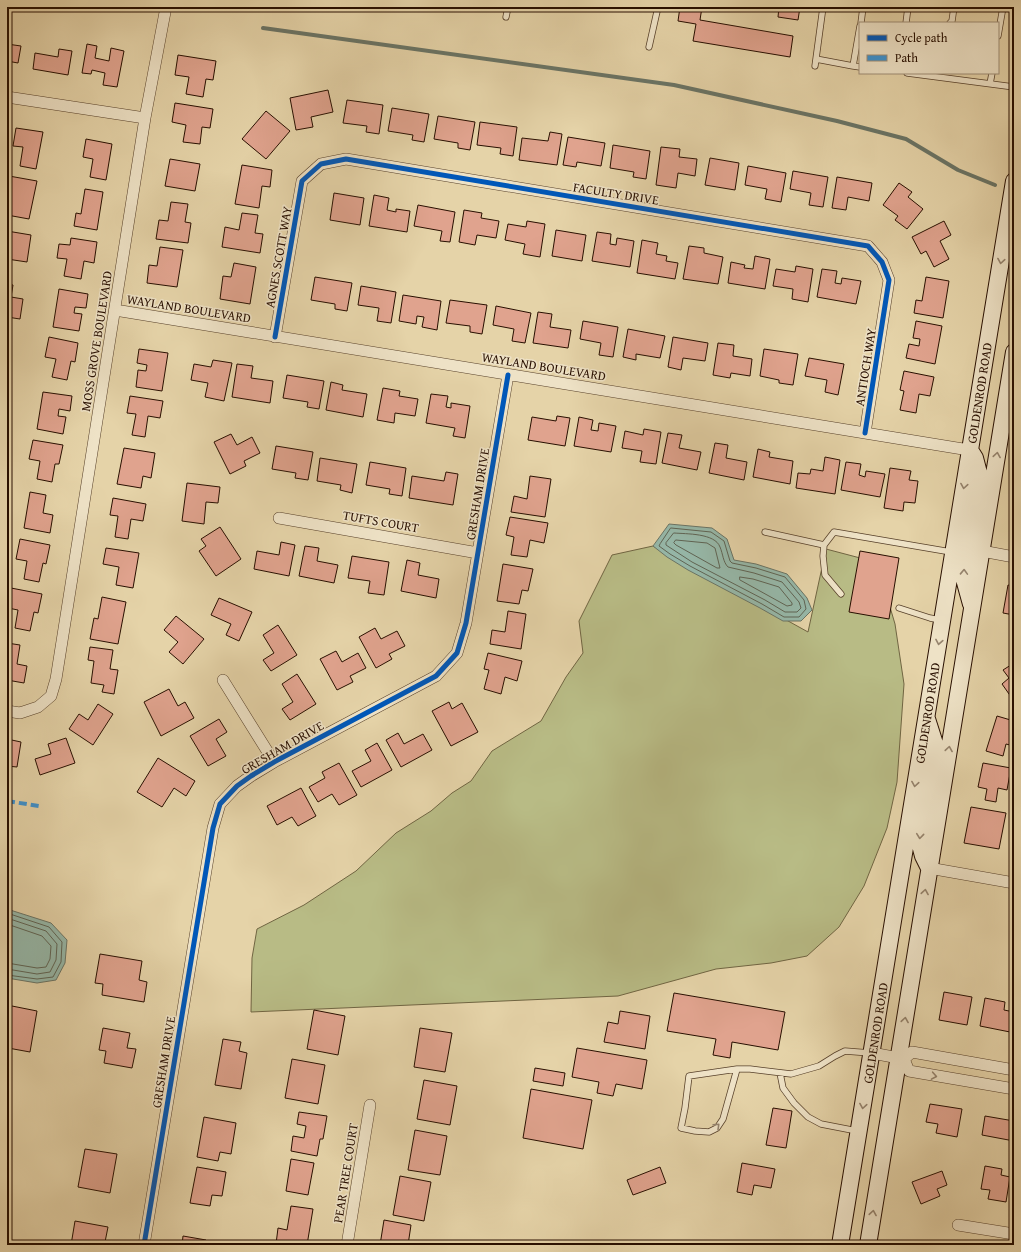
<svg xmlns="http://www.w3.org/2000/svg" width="1021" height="1252" font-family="'Gentium Book Plus',serif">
	<rect width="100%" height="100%" fill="#e5d3a8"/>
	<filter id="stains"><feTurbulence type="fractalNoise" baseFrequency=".005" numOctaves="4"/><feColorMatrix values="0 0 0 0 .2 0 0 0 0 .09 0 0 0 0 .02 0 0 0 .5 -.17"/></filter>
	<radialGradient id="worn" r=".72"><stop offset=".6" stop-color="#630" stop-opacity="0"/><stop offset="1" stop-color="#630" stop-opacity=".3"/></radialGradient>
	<!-- green -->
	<path fill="#b8bb85" stroke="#706542" d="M653,546L808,632L826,549L864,559L882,580L895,624L904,684L897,782L887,828L864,886L839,927L807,956L771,963L716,969L618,996L251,1012L252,958L257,929L304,905L356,871L396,833L431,811L452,793L471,781L492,751L541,721L566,677L583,653L579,621L612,555Z"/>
	<!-- water -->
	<path fill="#96b8a9" stroke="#6a7465" d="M669,524L712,528L727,539L734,560L756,564L787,574L807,598L812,610L801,621H783L760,608L688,570L667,557L653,546Z
		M7,909L51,923L67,940L65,963L56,980L37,983L7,978Z"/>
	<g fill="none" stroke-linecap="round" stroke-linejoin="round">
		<!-- shore -->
		<path stroke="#5f6454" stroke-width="1" d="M671,528L711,532L724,541L730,561L732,563L756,568L785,577L804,600L806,609L799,617H784L762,604L690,566L670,554L659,546L660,544Z
			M674,533C686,534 715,533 720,547C723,554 723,562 728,567L754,573L782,582L799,602L801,608L797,612H785L765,600L692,562L666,545V543Z
			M676,540L707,543L715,548L720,568H717L676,545L674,543Z
			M740,577L753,579L779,587L792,603V605L787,606L740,580Z
			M7,913L49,927L62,942L61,962L53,977L37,979L7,975
			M7,918L46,931L57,944L56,960L50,972L37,974L7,969
			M7,924L42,936L51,946L50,959L46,967L37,968L7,963"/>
		<!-- stream -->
		<path stroke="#6a7465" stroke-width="4" d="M263,28L674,85L837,121L906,139L958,170L995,185"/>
	</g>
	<!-- building -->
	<path fill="#e0a38e" stroke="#280f00" d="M590,7H606L605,10Z
		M680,7H702L700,20L793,36L790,57L693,41L696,24L678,21Z
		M779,7H800L798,20L778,17Z
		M7,44L21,46L18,63L7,61Z
		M87,44L97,46L95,58L109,61L111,48L124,51L117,87L103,85L105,73L92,70L91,74L82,73Z
		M59,49L72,51L68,75L33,69L35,53L58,57Z
		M178,55L216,61L213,80L206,79L203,97L186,94L189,77L175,75Z
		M328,90L333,112L311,117L313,127L296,130L290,98Z
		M347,100L383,105L379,134L366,132L367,126L343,123Z
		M175,103L213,109L210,128L202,127L200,144L183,142L186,125L172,122Z
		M392,108L429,114L424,142L412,140L413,135L388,131Z
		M266,111L290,131L266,159L242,139Z
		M438,116L475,122L470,150L458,148V143L434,139Z
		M480,122L517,127L513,156L500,154L501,148L477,145Z
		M16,128L43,132L36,169L20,166L23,147L13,146Z
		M550,132L562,134L557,165L519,160L522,138L548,141Z
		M568,137L605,143L601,166L577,162L576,167L563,165Z
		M86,139L112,144L106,180L90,177L93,159L83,157Z
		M613,145L650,151L646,179L633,177L634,172L610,168Z
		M661,147L680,149L679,157L697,159L695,176L678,173L676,188L656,185Z
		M710,158L739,163L735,190L705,185Z
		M170,159L200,164L195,191L165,186Z
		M242,165L272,170L270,187L262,186L259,208L235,204Z
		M748,166L786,173L781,202L765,199L767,189L745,185Z
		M793,171L828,177L823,207L809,205L811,193L790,189Z
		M9,176L37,181L29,219L7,215V188Z
		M837,177L872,183L869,201L848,197L846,210L832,208Z
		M899,183L912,192L908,197L923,209L907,229L895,220L898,216L883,205Z
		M85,189L103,192L97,230L74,226L76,213L81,214Z
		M334,193L364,198L360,225L330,220Z
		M374,195L389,198L387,210L396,212V209L410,211L407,232L369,226Z
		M171,202L188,204L185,222L191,223L188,243L156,239L159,220L168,221Z
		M418,205L455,212L450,242L440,241L442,231L414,226Z
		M464,210L482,213L481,218L499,221L496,238L477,235L475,245L459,242Z
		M242,213L258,215L255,233L263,234L260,253L222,247L225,227L239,230Z
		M527,221L545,224L540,257L523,254L525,244L505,240L508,224L526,227Z
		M944,221L951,235L940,241L949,259L934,267L926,251L921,254L912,237Z
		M556,230L586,235L582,261L552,256Z
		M7,231L31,235L27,262L7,259Z
		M597,232L611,234L610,244L616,245L617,238L634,241L630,267L592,261Z
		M71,238L97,242L94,263L84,261L81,279L64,276L67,259L57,258L59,244L70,245Z
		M642,240L658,243L656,254L667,256L666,261L678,263L675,279L637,273Z
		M689,246L704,248V253L723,257L718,284L683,279Z
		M160,247L183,250L177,287L147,283L149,265L157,266Z
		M755,256L770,259L765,289L728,283L731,262L745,265L744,268L753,269Z
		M234,263L256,267L250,304L220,299L223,276L231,277Z
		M796,266L813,269L808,302L792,299L793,289L773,286L776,269L795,272Z
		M822,269L837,271L835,283L841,284L842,278L861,281L856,304L817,297Z
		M315,277L352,283L347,311L335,309V304L311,300Z
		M926,277L949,281L943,318L914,313L916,300L922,301Z
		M7,284L13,285L11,297L23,299L20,319L7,317Z
		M361,286L396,292L391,323L377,321L379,308L358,305Z
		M59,289L88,294L86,308L75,307L74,313L82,314L79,331L53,327Z
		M403,295L441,301L437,330L422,327L424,317L417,316L416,324L399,321Z
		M450,300L487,305L482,334L470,332V326L446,323Z
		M496,306L531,313L525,343L512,341L514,329L493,325Z
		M538,312L552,314L550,327L571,330L568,348L533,343Z
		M583,321L618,327L613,357L599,355L601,343L580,339Z
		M916,321L942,326L935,364L906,358L909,344L919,346L920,339L913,338Z
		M628,329L665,336L660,358L636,354V360L623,357Z
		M49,337L78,343L75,362L71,361L67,380L52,377L56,359L45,357Z
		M673,337L708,343L705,361L683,358L681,370L668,367Z
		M718,343L734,345L733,356L752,359L750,376L731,373L730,378L713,375Z
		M139,349L168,353L162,391L136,387L138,370L146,371L147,365L137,363Z
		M764,349L798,354L793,385L779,383V380L760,376Z
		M809,358L844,364L838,395L825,392L827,380L805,376Z
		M213,360L232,363L224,401L205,397L208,383L191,380L194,364L211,367Z
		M237,364L253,366L251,378L273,381L270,403L232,397Z
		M904,371L934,377L930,396L919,394L916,413L900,410L904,391L900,390Z
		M287,375L324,381L319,409L307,407L308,402L283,398Z
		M331,382L343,385L342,390L367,394L363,417L326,410Z
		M383,388L400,391L399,396L418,399L415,416L395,413L394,423L377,420Z
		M7,390L10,391L7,404Z
		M43,392L72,396L70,411L59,409L58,416L66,417L63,434L37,429Z
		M431,394L448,396L446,407L451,408V403L470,406L465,438L453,436L455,428L426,423Z
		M130,396L163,401L160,418L148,416L145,437L132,435L136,414L127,413Z
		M557,416L570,418L565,446L528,440L532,417L556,421Z
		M579,417L593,420L591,430L598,431L599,423L616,426L611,452L574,446Z
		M644,429L661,432L656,464L640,462L642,451L622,448L625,431L643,435Z
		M668,433L682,435L679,448L701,452L697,470L662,463Z
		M231,434L237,445L252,437L260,453L244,461L246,466L230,474L214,442Z
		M33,440L63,445L59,464H55L52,482L37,479L40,461L29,459Z
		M715,443L728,445L726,458L747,462L744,480L709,473Z
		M276,446L313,452L308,480L295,478L296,473L272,469Z
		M124,448L155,453L151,478L143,476L141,488L117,484Z
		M758,449L770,452L769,457L793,461L790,484L753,477Z
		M825,457L840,460L835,494L796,488L798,473L810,474L811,469L823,471Z
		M320,458L357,464L352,493L340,490L341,485L317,481Z
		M370,462L406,468L402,496L389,494L390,489L366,485Z
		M846,462L861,464L859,475L865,477L866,471L885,474L880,497L841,490Z
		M890,468L911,471L909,480L918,481L915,503L904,502L903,511L884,508Z
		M446,472L458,474L453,505L409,498L412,476L444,481Z
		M530,476L551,479L545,517L511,512L514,496L527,499Z
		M187,483L220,487L218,503L206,502L204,524L182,521Z
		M30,492L46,495L43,513L53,515L50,533L24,528Z
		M113,498L146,504L143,521L131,519L128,539L115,537L118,516L110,515Z
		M510,517L548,523L544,543L530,540L527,557L511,555L514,537L506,535Z
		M220,527L241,559L216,576L199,551L206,546L201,539Z
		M20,539L50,545L46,564L43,563L39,582L24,579L27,561L16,559Z
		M281,542L295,545L289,576L254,569L257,551L279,555Z
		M305,546L319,548L317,561L338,565L334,583L299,576Z
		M106,548L139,553L133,588L116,585L119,567L103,564Z
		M860,551L899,558L889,619L849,612Z
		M352,556L389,562L384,595L368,593L370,581L348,578Z
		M407,560L420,563L418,575L439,579L436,598L401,591Z
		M503,564L533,569L528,591L522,590L519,604L497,601Z
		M1008,585L1014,586V615L1003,613Z
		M11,588L42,594L38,613L34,612L30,631L15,628L18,610L8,608Z
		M102,597L126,602L118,644L90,639L94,618L98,619Z
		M219,598L252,612L239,641L226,635L231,624L211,615Z
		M508,611L526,614L521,649L490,644L492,630L505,632Z
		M176,616L204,639L183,664L169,652L178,642L164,630Z
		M278,625L297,655L271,671L263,660L274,653L263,635Z
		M375,628L381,639L397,631L405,646L389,654L392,659L376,668L359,637Z
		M7,643L20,645L17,664L27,666L24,683L7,680Z
		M90,647L113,650L110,669L118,670L114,694L102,692L104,685L91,683L94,661L88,660Z
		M336,651L342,662L358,653L366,668L350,676L353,682L337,690L320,659Z
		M488,653L522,661L517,681L505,677L501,694L484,689L489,670L484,669Z
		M1014,663V701L1002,684L1009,678L1003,670Z
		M297,674L316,704L290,720L282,709L293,702L282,684Z
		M169,689L178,706L185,702L194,718L161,736L144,702Z
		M449,702L452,709L462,703L478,732L451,746L432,711Z
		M98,704L113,714L93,745L69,729L79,714L88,720Z
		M997,716L1014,721V746L1006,744L1003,756L986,751Z
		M219,719L227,732L216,739L226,756L208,766L190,736Z
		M398,733L404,744L423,734L432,750L401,767L386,740Z
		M66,738L75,763L40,775L35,759L51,754L48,744Z
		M7,739L21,742L17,767L7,766Z
		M377,743L392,770L361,787L352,771L371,761L365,750Z
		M158,758L195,781L186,796L174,788L162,807L137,792Z
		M339,763L357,795L339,805L332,794L318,802L309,787L325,778L322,772Z
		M983,763L1011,768L1007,790L998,788L996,802L985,800L987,789L978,787Z
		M301,788L316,816L298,826L292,817L277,825L267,806Z
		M971,807L1006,813L999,849L964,843Z
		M100,954L142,961L139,980L147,982L144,1002L102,995L103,984L95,983Z
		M944,992L972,997L967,1025L939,1020Z
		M674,993L785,1012L778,1050L732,1042L730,1058L713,1055L716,1039L667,1031Z
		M985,998L1005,1002L1004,1010L1014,1012L1010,1032L980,1026Z
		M7,1005L37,1011L30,1052L8,1048L10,1037H7Z
		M314,1010L345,1016L338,1055L307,1049Z
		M620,1011L650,1016L645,1049L604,1042L608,1022L618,1024Z
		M103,1028L130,1033L127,1048L136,1049L132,1068L104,1063L106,1051L99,1050Z
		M420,1028L452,1033L445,1072L414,1067Z
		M223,1039L241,1042L239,1051L247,1053L241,1089L215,1085Z
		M577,1048L647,1060L642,1089L616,1084L613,1096L597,1093L599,1082L572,1077Z
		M292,1059L325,1065L318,1104L285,1098Z
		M535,1068L565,1073L563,1086L533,1081Z
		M424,1080L457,1086L450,1125L417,1119Z
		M531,1089L592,1100L583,1149L523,1138Z
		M930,1104L962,1109L957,1137L936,1133L938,1124L926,1122Z
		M773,1108L792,1111L786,1148L766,1145Z
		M299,1112L327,1116L323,1139H320L317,1156L291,1151L293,1136L304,1138L306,1126L297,1124Z
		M985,1116L1014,1121V1141L982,1135Z
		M204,1117L236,1123L231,1154L220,1152L218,1161L197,1157Z
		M415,1130L447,1136L440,1175L408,1170Z
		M85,1149L117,1154L110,1193L78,1187Z
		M291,1159L314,1163L308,1195L286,1191Z
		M742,1163L775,1169L771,1188L754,1185L752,1195L737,1192Z
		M985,1166L1002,1169L1001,1175L1010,1177L1006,1202L988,1199L990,1190L981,1189Z
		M197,1167L226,1172L222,1196L212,1195L210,1206L190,1203Z
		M660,1167L666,1183L633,1195L627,1180Z
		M942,1171L947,1185L937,1189L940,1196L921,1204L912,1182Z
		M400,1176L431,1182L424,1221L393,1215Z
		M291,1206L313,1209L307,1245H284L276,1244L278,1228L287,1230Z
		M384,1220L411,1225L408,1245H380Z
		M75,1221L108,1227L105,1242L98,1241L97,1245H71Z
		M183,1236L206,1240L205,1245H182Z"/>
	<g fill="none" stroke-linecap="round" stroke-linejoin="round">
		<defs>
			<path id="lane" d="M506,17L508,7
				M861,23L863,7
				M906,23L908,7
				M950,23L952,21L954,7
				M860,26L853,66L860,67
				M998,36L1003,7
				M649,47L658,7
				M816,59L853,66
				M815,66L823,7
				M907,73L1014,87
				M990,84L992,73
				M765,532L824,545
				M841,594L825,575L823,556L824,545L834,532L951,552
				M899,608L930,618L940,620
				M737,1069L723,1119L717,1128L709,1132L695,1131L681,1128L685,1108L689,1076L737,1069H750L791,1074L819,1066L835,1056L845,1051L870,1053
				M780,1073L783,1088L794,1103L808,1117L821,1124L857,1131"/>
			<path id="street" d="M7,97L145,118
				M115,310L969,450
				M275,337L302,181L321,164L346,159L868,246L882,262L889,280L865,433
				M279,518L478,553
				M982,551L1014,557
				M223,680L274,762
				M7,711L20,713L38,707L51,696L56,679L145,118L166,7
				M929,868L1014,883
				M872,1053L904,1059L912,1052L1014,1070
				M904,1059L909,1071L1014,1089
				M958,1225L1014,1234
				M144,1245L213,828L220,804L237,786L251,776L274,762L436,676L457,653L466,623L508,375
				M347,1245L370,1105"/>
			<path id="secondary" d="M970,450L975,458L980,477L963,575L971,604
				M927,719L935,744L919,841L923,856L929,868
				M840,1245L1014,181
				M868,1245L1014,352"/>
		</defs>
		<!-- lane casing -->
		<use href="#lane" stroke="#57402a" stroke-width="7"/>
		<!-- street casing -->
		<use href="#street" stroke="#57402a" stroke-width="12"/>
		<!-- secondary casing -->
		<use href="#secondary" stroke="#280f00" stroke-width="18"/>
		<!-- lane -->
		<use href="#lane" stroke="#eee2c6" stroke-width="5.5"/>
		<!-- street -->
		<use href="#street" stroke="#eee2c6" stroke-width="11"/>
		<!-- secondary -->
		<use href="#secondary" stroke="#eee2c6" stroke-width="16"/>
		<!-- quiet -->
		<path stroke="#3c92d0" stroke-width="4" stroke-dasharray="8 4" stroke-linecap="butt" d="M7,801L39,806"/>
		<defs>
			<path id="cycleway" d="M275,337L302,181L321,164L346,159L868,246L882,262L889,280L865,433
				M144,1245L213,828L220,804L237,786L251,776L274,762L436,676L457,653L466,623L508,375"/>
		</defs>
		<!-- cycleway casing -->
		<use href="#cycleway" stroke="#eee2c6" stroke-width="8"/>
		<!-- cycleway -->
		<use href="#cycleway" stroke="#0057b8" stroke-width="5"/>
	</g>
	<!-- one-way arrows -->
	<defs><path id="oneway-chevron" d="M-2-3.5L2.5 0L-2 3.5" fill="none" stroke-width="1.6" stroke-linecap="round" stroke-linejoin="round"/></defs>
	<g stroke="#95836d">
		<use href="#oneway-chevron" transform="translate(1001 261) rotate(99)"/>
		<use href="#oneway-chevron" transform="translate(997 455) rotate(-81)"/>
		<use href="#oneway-chevron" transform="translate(964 486) rotate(99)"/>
		<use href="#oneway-chevron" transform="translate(964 572) rotate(-88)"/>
		<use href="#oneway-chevron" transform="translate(939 642) rotate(100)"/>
		<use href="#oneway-chevron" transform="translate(949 749) rotate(-81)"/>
		<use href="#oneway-chevron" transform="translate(915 784) rotate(99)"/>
		<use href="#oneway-chevron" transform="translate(920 836) rotate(96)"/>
		<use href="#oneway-chevron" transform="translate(925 892) rotate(-81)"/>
		<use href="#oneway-chevron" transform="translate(905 1020) rotate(-81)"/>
		<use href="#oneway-chevron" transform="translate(934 1076) rotate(10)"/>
		<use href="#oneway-chevron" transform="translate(863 1106) rotate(99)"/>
		<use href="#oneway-chevron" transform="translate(717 1126) rotate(-44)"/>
		<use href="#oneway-chevron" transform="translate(873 1213) rotate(-81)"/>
	</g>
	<g text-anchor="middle" stroke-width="3" stroke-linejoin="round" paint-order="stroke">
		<!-- street labels -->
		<g font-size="13" fill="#280f00" stroke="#eee2c6">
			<text transform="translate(616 193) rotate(9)" y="5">FACULTY DRIVE</text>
			<text transform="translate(278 257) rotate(-80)" y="5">AGNES SCOTT WAY</text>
			<text transform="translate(189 308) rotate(9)" y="5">WAYLAND BOULEVARD</text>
			<text transform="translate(96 341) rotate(-81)" y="5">MOSS GROVE BOULEVARD</text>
			<text transform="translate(544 366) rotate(9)" y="5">WAYLAND BOULEVARD</text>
			<text transform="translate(865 367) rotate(-81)" y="5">ANTIOCH WAY</text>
			<text transform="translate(979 393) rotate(-81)" y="5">GOLDENROD ROAD</text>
			<text transform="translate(477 494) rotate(-81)" y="5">GRESHAM DRIVE</text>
			<text transform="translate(381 521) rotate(10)" y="5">TUFTS COURT</text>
			<text transform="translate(927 713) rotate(-81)" y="5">GOLDENROD ROAD</text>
			<text transform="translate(282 747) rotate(-30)" y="5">GRESHAM DRIVE</text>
			<text transform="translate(875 1033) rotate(-81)" y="5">GOLDENROD ROAD</text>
			<text transform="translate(163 1062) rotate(-81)" y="5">GRESHAM DRIVE</text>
			<text transform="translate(345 1173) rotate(-81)" y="5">PEAR TREE COURT</text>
		</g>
	</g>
	<!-- margin -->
	<rect width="1021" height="1252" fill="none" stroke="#e5d3a8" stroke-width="24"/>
	<rect x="8" y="8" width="1005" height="1236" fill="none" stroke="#280f00" stroke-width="2"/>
	<rect x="12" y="12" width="997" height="1228" fill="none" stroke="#280f00"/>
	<!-- legend -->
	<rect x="859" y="22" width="140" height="52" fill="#eee2c6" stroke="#9f8e77"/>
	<rect x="867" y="35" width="20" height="6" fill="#0057b8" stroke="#9f8e77"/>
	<text x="895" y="42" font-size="12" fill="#280f00">Cycle path</text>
	<rect x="867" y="55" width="20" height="6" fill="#3c92d0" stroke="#9f8e77"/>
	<text x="895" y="62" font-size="12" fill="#280f00">Path</text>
	<rect width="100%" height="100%" filter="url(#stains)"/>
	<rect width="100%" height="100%" fill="url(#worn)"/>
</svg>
